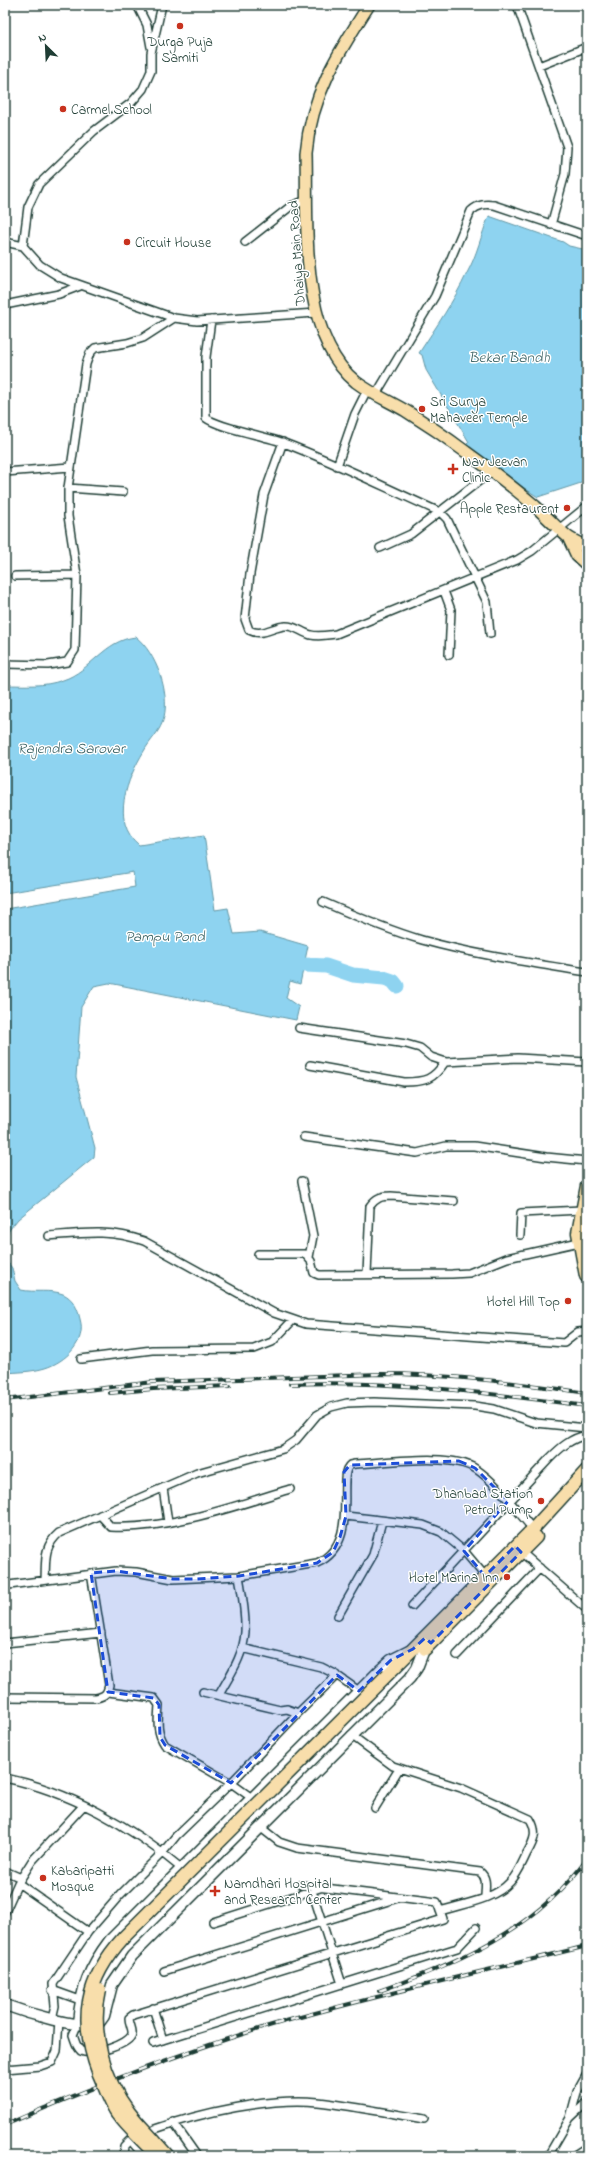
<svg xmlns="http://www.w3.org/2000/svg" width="592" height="2161" font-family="'Indie Flower',sans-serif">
	<rect width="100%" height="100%" fill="#fff"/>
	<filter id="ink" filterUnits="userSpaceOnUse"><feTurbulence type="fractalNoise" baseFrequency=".025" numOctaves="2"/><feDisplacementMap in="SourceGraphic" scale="8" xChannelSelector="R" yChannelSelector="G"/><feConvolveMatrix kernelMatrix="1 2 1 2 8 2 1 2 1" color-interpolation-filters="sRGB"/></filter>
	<g filter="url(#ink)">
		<!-- water -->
		<path fill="#8ed3f0" stroke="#6297a5" d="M489,216L563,242L569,246L587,250V481L538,497L490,466L491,464L466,445L469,442L426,370L422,355L419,353C436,327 454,301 467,273C477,255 481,235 489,216Z
			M136,637C156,653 170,692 164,717C161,731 150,740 144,751C127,779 110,821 139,845L204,835L215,910L228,908L234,934L260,932L308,946L300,984L290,981L286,998L299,1007L296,1020L109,983L94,986L81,1007L76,1077L95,1148L94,1157L18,1219L10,1229L5,1238V909L135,887L133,872L5,893V685C25,685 44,687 63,680C91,671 104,640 136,637Z
			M5,1259L12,1268L15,1281L21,1290C35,1293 50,1289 63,1294C73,1298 78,1309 80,1319C87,1342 65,1362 45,1368C32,1372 18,1372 5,1373Z"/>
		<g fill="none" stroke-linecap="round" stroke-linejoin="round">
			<!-- river -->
			<path stroke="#8ed3f0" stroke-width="15" d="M284,964L326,966L353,975L384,978L393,981L397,986"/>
			<defs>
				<path id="minor" d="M137,5L147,25L151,47
					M517,5L567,147L565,174L551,225
					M539,66L587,47
					M5,242L23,246L40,265L61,278L174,318L197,321L316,313
					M245,242L291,206L307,200
					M23,246L28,207L39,184L94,131L131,103L143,89L151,71V53L162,5
					M5,305L59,294L80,286
					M211,320L206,357V418C219,428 266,436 284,443C337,463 388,489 440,512L447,519L487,602L490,634
					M375,396L435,296L471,211C479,204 485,204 494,205L587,236
					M283,442L264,495L250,574L245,619L249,630C262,637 272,627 285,626C295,625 302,633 311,635C319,637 328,635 336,634L517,560L532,551L587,506
					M337,466L355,414L367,390
					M5,472L70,467
					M68,488L123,492
					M380,548L411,534L492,471
					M15,576L77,575
					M444,591L451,610L449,655
					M5,664L48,665L67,662L75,650L77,575L68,516V488L86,364L90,353L95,348L127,343L143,338L174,318
					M323,902C355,916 388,930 422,940C476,955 532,963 587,972
					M299,1028L406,1044L420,1048L431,1057L446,1062L518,1058L587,1062
					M310,1065L404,1082C425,1082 433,1080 445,1062
					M304,1137L417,1153L446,1146H474L546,1157L587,1161
					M302,1181L313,1236L309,1257
					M520,1235L521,1213L581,1210
					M49,1236C84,1233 110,1229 144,1241L274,1313L306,1324L564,1343L578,1332L587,1331
					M258,1254H305L311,1261L314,1273L319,1275L452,1274L469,1273L507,1258L579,1242
					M367,1274L370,1206C376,1198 381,1196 391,1196L454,1201
					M81,1359L152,1350L254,1349L272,1342L292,1321
					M163,1488L168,1522
					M100,1515L111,1527C168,1530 236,1506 290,1489
					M346,1516L423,1525L441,1532L464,1551L485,1576
					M520,1551L584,1607
					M45,1580C46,1560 43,1547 59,1533L197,1473L283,1449L296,1440L317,1415L331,1407L347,1403L374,1402L475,1406L494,1409L536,1423L587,1428
					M9,1585L116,1571L136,1572L173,1579L239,1576L317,1563C362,1543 335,1476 350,1465L355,1464C385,1463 452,1452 476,1469C498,1484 515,1509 533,1529
					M412,1606L549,1459C560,1448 571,1438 587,1435
					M338,1616L373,1555L382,1521
					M5,1643L101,1633
					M242,1648L321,1667L335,1674L359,1691
					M457,1655L540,1568
					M108,1692L154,1698L159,1705C158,1720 156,1732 165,1745L231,1783L252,1798
					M219,1695C230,1675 244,1655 245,1632C246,1613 242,1594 239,1576
					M5,1697L96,1698C105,1696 107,1694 109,1685L91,1573
					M298,1713L337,1675
					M351,1735L393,1766L461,1788L530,1819C538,1832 534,1841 527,1853C522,1863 518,1874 510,1882C494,1900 462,1904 440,1911
					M5,1778C69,1791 131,1826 181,1868
					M375,1808L399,1769
					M260,1827L279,1842L297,1848L480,1872C488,1878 485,1888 485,1897
					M5,1871L21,1878
					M18,1883L88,1932
					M312,1891L342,1984
					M5,1912L18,1883L32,1861L84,1805
					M213,1922L320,1888
					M164,1971L398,1898
					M52,1990L80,2000
					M153,2008L163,2040
					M52,2019L55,2006L53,1984L88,1932L120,1895L163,1852L176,1836L231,1783L298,1713L287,1709L280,1710L203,1692
					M78,2023L73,2035C75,2040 76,2047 81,2051C92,2056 129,2045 132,2034C133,2029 129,2024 129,2018L133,2015L443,1919L437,1902L301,1885
					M153,2043L457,1948L476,1928
					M5,2069L40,2066L52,2062L57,2051L59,2020
					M570,2118L587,2102
					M173,2122L197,2156
					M155,2129C200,2113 270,2097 318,2102C353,2106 388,2113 424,2119
					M123,2156L124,2146L130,2140L144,2156
					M548,2156L570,2118L577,2092L587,2074
					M573,2156L587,2147"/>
				<path id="secondary" d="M5,2005C24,2012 82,2031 99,2023L104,2016L112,1985L132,1956L410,1678L417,1668L424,1650
					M78,2023C81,1988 89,1968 110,1940L380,1670L391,1660L409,1651"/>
				<path id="primary" d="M369,5C338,53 311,95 306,153C308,222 298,335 356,382C372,394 389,401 406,411C427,424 446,437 466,452C490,469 513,487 535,506C546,516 557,528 568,537C574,541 581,544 587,547
					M568,537L577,556L587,565"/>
				<path id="trunk" d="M586,1276L578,1233L587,1186
					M425,1649L536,1537
					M388,1674L533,1529L587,1470
					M158,2145L168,2156"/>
			</defs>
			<!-- minor casing -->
			<use href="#minor" stroke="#1f3d34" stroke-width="10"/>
			<!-- secondary casing -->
			<use href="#secondary" stroke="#1f3d34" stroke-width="13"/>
			<!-- primary casing -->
			<use href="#primary" stroke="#1f3d34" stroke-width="14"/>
			<!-- trunk casing -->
			<use href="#trunk" stroke="#1f3d34" stroke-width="15"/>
			<!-- minor -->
			<use href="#minor" stroke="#fff" stroke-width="7"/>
			<!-- secondary -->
			<use href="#secondary" stroke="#fff" stroke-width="10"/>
			<!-- primary -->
			<use href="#primary" stroke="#f8deab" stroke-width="11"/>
			<!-- trunk -->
			<use href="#trunk" stroke="#f8deab" stroke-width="12"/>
			<defs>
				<path id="rail" d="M290,1384C390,1380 488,1393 587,1406
					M110,1393L153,1389L230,1386
					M5,1400L153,1382L380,1374C450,1374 518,1383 587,1393
					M379,1991C457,1963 537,1929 587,1859
					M5,2125C92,2087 181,2052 272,2025C376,1995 482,1972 587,1946"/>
			</defs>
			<!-- rail casing -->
			<use href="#rail" stroke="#1f3d34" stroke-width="4"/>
			<!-- rail -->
			<use href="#rail" stroke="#fff" stroke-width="2.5" stroke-dasharray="8" stroke-linecap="butt"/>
			<defs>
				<path id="trunk-bridge" d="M100,1990C90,2031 104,2079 129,2112C138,2124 149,2134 158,2145
					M152,2151C140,2138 127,2127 117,2113C109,2101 105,2087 99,2074C78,2020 85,1980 124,1937L388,1674"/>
			</defs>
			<!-- trunk-bridge casing -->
			<use href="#trunk-bridge" stroke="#1f3d34" stroke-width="15" stroke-linecap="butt"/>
			<!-- trunk-bridge -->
			<use href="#trunk-bridge" stroke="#f8deab" stroke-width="12"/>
		</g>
	</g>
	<!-- marked area -->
	<path fill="#1d4ed8" fill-opacity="0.2" stroke="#1d4ed8" stroke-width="3" stroke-dasharray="8 5" stroke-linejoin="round" d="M459,1461L475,1468L508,1501L464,1551L485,1576L515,1546L521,1552L431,1643L425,1638L413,1649L391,1660L359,1691L337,1675L231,1783L165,1745L160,1737L159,1705L154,1698L108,1692L91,1573L116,1571L173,1579H197L239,1576L317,1563L333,1552L340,1537L346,1516L344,1472L350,1465Z"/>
	<!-- markers -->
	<g fill="#c8321e" stroke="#fff" stroke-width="1.5">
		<circle cx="180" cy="26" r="4"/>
		<circle cx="63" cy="109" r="4"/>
		<circle cx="127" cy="242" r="4"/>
		<circle cx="422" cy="409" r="4"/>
		<path d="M451 463h4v4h4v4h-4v4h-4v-4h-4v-4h4z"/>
		<circle cx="567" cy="508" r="4"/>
		<circle cx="568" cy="1301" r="4"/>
		<circle cx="541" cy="1501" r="4"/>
		<circle cx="507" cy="1577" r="4"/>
		<circle cx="43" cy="1878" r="4"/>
		<path d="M213 1885h4v4h4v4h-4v4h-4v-4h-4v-4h4z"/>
	</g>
	<g text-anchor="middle" stroke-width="3" stroke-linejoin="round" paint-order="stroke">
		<!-- poi labels -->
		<g font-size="14" fill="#1f3d34" stroke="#fff" text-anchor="start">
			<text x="180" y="46" text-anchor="middle">Durga Puja<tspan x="180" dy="16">Samiti</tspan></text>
			<text x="71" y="114">Carmel School</text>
			<text x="135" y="247">Circuit House</text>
			<text x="430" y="406">Sri Surya<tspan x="430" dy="16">Mahaveer Temple</tspan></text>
			<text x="462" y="466">Nav Jeevan<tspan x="462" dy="16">Clinic</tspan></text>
			<text x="559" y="513" text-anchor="end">Apple Restaurent</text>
			<text x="560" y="1306" text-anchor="end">Hotel Hill Top</text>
			<text x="533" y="1498" text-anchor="end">Dhanbad Station<tspan x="533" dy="16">Petrol Pump</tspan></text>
			<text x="499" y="1582" text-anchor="end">Hotel Marina Inn</text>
			<text x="51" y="1875">Kabaripatti<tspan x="51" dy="16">Mosque</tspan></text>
			<text x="224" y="1888">Namdhari Hospital<tspan x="224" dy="16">and Research Center</tspan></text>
		</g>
		<!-- street labels -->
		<g font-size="14" fill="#1f3d34" stroke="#fff">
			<text transform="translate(296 253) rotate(-94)" y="5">Dhaiya Main Road</text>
		</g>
		<!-- water labels -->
		<g font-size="15" font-style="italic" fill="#3b6263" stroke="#fff">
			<text x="509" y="362">Bekar Bandh</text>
			<text x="71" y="753">Rajendra Sarovar</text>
			<text x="165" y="941">Pampu Pond</text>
		</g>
	</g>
	<!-- margin -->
	<rect width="592" height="2161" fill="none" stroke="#fff" stroke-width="20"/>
	<rect x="10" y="10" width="572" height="2141" fill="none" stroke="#1f3d34" stroke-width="1.5" filter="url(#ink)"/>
	<!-- north arrow -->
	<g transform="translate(46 46) rotate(336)" stroke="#ffffff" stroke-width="3" paint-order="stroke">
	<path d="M0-3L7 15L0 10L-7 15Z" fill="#1f3d34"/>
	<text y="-6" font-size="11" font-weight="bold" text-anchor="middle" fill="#1f3d34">N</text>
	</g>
</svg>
